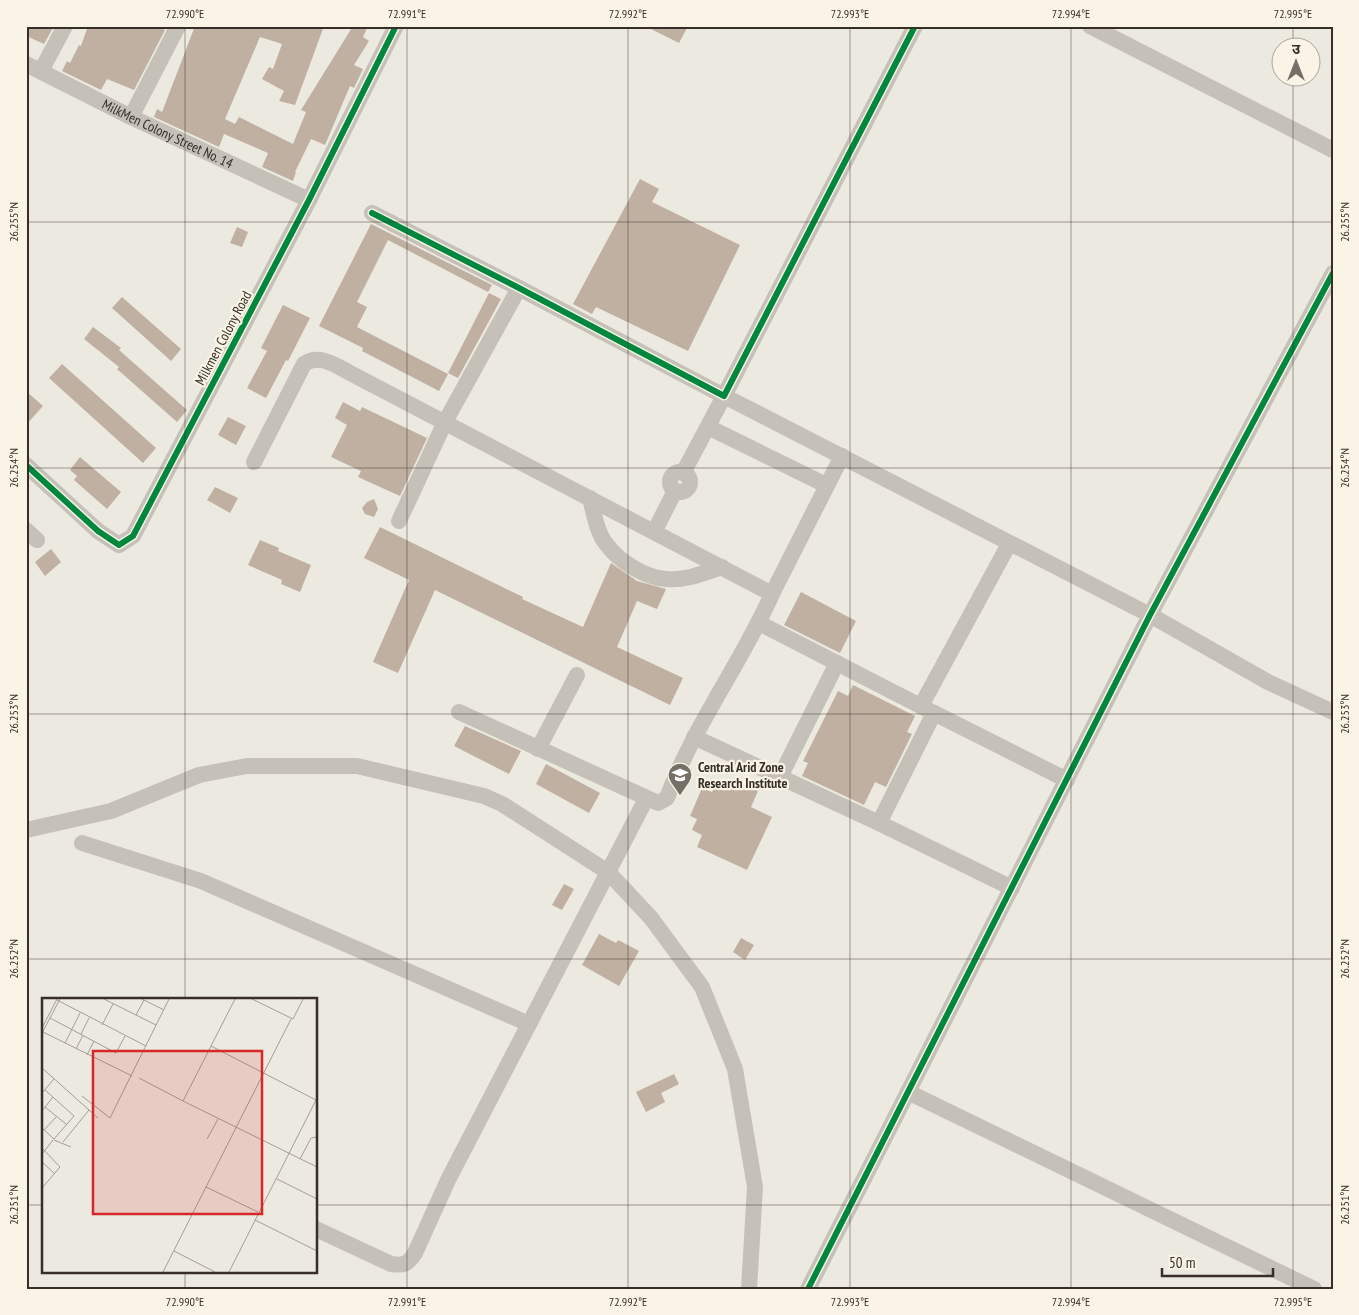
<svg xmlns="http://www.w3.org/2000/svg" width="1359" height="1315" font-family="'PT Sans Narrow','Noto Sans Devanagari',sans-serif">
	<rect width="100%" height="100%" fill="#ece9e0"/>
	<!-- building -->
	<path fill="#c0b0a1" d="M26,26H54L44,44L26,36Z
		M88,26H156L165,30L134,90L107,79L101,90L62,71L67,61L70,63L79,45L81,46Z
		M195,26H324L295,105L279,101L284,91L262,79L269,67L273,69L282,44L260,37L225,119L235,124L239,117L293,144L306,112L301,110L353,26H368L363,37L369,41L354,65L363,69L354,88L350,86L325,145L311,139L295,172H296L293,181L262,167L268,153L224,134L219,147L154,117L157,109L162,112Z
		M645,26H688L679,43Z
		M640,179L659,189L652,202L740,245L688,351L596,307L592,314L573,304Z
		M371,224L492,285L488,292L388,240L357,302L367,307L357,327L448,374L439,391L362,351L363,348L319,326Z
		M237,227L248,232L242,247L230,243Z
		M489,293L501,299L458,378L448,373Z
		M122,297L181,349L171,361L112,308Z
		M283,305L310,318L288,361L286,360L266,398L247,388L267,351L261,348Z
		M93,327L121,348L119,350L187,410L177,422L117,369L119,367L84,339Z
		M62,364L156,448L143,463L49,378Z
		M26,391L43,406L26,425Z
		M343,402L360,411L362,407L427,438L400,496L358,477L361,471L331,457L347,425L335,418Z
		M228,417L246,426L236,445L218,435Z
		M80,457L121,492L107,509L74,480L77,476L70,470Z
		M215,487L238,498L230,513L207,500Z
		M374,499L378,509L374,517L365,514L362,508L367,502Z
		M380,527L523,597L522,599L583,627L611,563L637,581L666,589L657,609L637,601L617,647L683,678L670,705L435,590L398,673L373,662L409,580L364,558Z
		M260,540L279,548L278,551L311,565L300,592L281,584L282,580L248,565Z
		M51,549L61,562L45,576L35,562Z
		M801,592L856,621L840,653L784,625Z
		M853,685L915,716L907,732L912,734L886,787L875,782L864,805L802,776L808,763L803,761L838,691L848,696Z
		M465,726L521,751L509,774L454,746Z
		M546,764L600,793L589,813L536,784Z
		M733,779L758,791L751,807L772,817L747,870L697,847L702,835L692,830L697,819L690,816L702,788L712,792L717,782L729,788Z
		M564,884L574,889L562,910L552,905Z
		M599,934L616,943L618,940L639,951L619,986L582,965Z
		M741,938L754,945L745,960L733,952Z
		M674,1074L679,1084L661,1093L665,1102L646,1112L636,1092Z"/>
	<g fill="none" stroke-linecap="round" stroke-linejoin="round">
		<!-- minor -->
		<g stroke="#c5c0b8" stroke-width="16">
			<path d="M1090,26L1333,150"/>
			<path id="s1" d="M26,64L131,117L309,200"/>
			<path d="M41,71L65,26"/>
			<path d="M131,117L178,26"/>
			<path d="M372,213L519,288L724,396L915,26"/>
			<path d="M708,427L826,485"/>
			<path d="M254,462L304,364C319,353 337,366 352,374L772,594L842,456"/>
			<path d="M26,465L98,531L119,545L133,536L309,200L396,26"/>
			<circle cx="680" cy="482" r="10"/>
			<path d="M683,473L724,396L1150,615L1268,682L1333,712"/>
			<path d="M590,498C594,514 597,533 607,545C619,561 645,578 666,579C685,581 704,573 722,567"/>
			<path d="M399,521L445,422L519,288"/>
			<path d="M26,530L37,540"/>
			<path d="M654,532L675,491"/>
			<path d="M759,623L934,713L879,823L1012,888"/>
			<path d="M921,706L1009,544"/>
			<path d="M459,712L658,803L667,798C694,725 741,664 772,594"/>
			<path d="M934,713L1067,780"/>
			<path d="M694,737L879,823"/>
			<path d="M538,749L577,675"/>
			<path d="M780,777L837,663"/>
			<path d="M26,830L111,811L199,775L247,766H357L484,796L502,804L608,872L651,918L702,987L735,1069L755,1187L749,1289"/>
			<path d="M82,843L201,881L529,1024"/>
			<path d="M908,1092L1314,1289"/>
			<path d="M316,1229L391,1264C404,1266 408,1264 415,1253L449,1178L646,799"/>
			<path d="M808,1289L1150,615L1333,273"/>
		</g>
		<defs>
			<path id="cycleway" d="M372,213L519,288L724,396L915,26
				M26,465L98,531L119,545L133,536L309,200L396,26
				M808,1289L1150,615L1333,273"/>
		</defs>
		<!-- cycleway casing -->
		<use href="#cycleway" stroke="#f9f4e6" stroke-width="9"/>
		<!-- cycleway -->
		<use href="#cycleway" stroke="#00873e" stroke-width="6"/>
	</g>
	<!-- ticks -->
	<path fill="none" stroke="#362e27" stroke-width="1" stroke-opacity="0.45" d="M185,26V999M407,26V1289M628,26V1289M850,26V1289M1071,26V1289M1293,26V48M1293,78V1289M26,222H1333M26,468H1333M26,714H1333M26,959H1333M26,1205H44M316,1205H1333M185,1271V1289"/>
	<!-- icons -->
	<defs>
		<symbol id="university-pin" viewBox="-11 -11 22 30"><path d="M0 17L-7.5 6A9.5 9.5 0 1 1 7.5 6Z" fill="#766f68" stroke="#f9f4e6"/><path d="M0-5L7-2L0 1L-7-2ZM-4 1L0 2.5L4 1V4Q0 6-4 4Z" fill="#fff"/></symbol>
	</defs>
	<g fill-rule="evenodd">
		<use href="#university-pin" x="666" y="761" width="28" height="38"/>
	</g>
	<g text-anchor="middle" stroke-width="4.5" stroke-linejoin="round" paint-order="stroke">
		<!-- street labels -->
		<g font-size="14" fill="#362e27" stroke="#f9f4e6">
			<text dy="5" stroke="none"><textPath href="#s1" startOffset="158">MilkMen Colony Street No. 14</textPath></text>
			<text transform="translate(223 338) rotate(-62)" y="5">Milkmen Colony Road</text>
		</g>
		<!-- poi labels -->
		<g font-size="14" font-weight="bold" fill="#362e27" stroke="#f9f4e6" text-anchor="start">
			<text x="698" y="772">Central Arid Zone<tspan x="698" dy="16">Research Institute</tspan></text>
		</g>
	</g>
	<!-- overview -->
	<g transform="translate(42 998)">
		<rect width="275" height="275" fill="#ece9e0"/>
		<path fill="none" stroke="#a39e96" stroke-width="1" d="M62,1L114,27M100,1L122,12M210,1L251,21L261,1M15,2L104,48M94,17L102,2M8,20L74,55L83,38M60,27L71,6M0,30L15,1M1,34L90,78M0,35L18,1M39,36L47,20M23,45L38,15M169,48L274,102M34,51L41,37M45,57L52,43M0,70L56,120M97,80L141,103L193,1M0,95L12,81M40,98L68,120L127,1M141,103L275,169M3,109L24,126M0,113L11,99M0,130L12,141L32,118L3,92M2,132L15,118M165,141L176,121M12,142L29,149M21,144L47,112M0,150L18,169L0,190M0,156L11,142M258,161L269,140L275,139M0,164L13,176M235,181L275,201M164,189L216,214M213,222L275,253M132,253L173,274M121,274L249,21M187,274L275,100"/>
		<path fill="#d62828" fill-opacity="0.15" stroke="#d62828" stroke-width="2.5" d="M51,53H220V216H51Z"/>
		<rect width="275" height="275" fill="none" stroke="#362e27" stroke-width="2.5"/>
	</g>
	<!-- border -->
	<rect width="1359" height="1315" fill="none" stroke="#f9f4e6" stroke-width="55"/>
	<!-- north arrow -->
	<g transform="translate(1296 62)"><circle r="24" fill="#f9f4e6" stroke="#aba59a"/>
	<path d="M0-4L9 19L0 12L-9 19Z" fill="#766f68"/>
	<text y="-8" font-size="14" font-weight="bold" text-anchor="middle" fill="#362e27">उ</text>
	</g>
	<!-- scale -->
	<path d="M1162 1268v8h111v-8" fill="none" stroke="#362e27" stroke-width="2.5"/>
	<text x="1169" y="1268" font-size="15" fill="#362e27" stroke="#f9f4e6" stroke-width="4" paint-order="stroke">50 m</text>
	<rect x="28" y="28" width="1304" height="1260" fill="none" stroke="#362e27" stroke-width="2"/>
	<g font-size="12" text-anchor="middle" fill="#362e27">
		<text x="185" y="18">72.990°E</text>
		<text x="407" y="18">72.991°E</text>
		<text x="628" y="18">72.992°E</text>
		<text x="850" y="18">72.993°E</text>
		<text x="1071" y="18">72.994°E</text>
		<text x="1293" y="18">72.995°E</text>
		<text transform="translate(14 222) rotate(-90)" y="4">26.255°N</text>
		<text transform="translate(1345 222) rotate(-90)" y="4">26.255°N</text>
		<text transform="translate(14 468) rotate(-90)" y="4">26.254°N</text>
		<text transform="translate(1345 468) rotate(-90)" y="4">26.254°N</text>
		<text transform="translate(14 714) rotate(-90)" y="4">26.253°N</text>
		<text transform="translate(1345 714) rotate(-90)" y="4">26.253°N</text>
		<text transform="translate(14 959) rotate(-90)" y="4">26.252°N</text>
		<text transform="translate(1345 959) rotate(-90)" y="4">26.252°N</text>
		<text transform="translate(14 1205) rotate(-90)" y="4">26.251°N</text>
		<text transform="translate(1345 1205) rotate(-90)" y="4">26.251°N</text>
		<text x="185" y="1306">72.990°E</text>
		<text x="407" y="1306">72.991°E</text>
		<text x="628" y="1306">72.992°E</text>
		<text x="850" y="1306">72.993°E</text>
		<text x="1071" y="1306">72.994°E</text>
		<text x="1293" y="1306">72.995°E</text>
	</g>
</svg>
